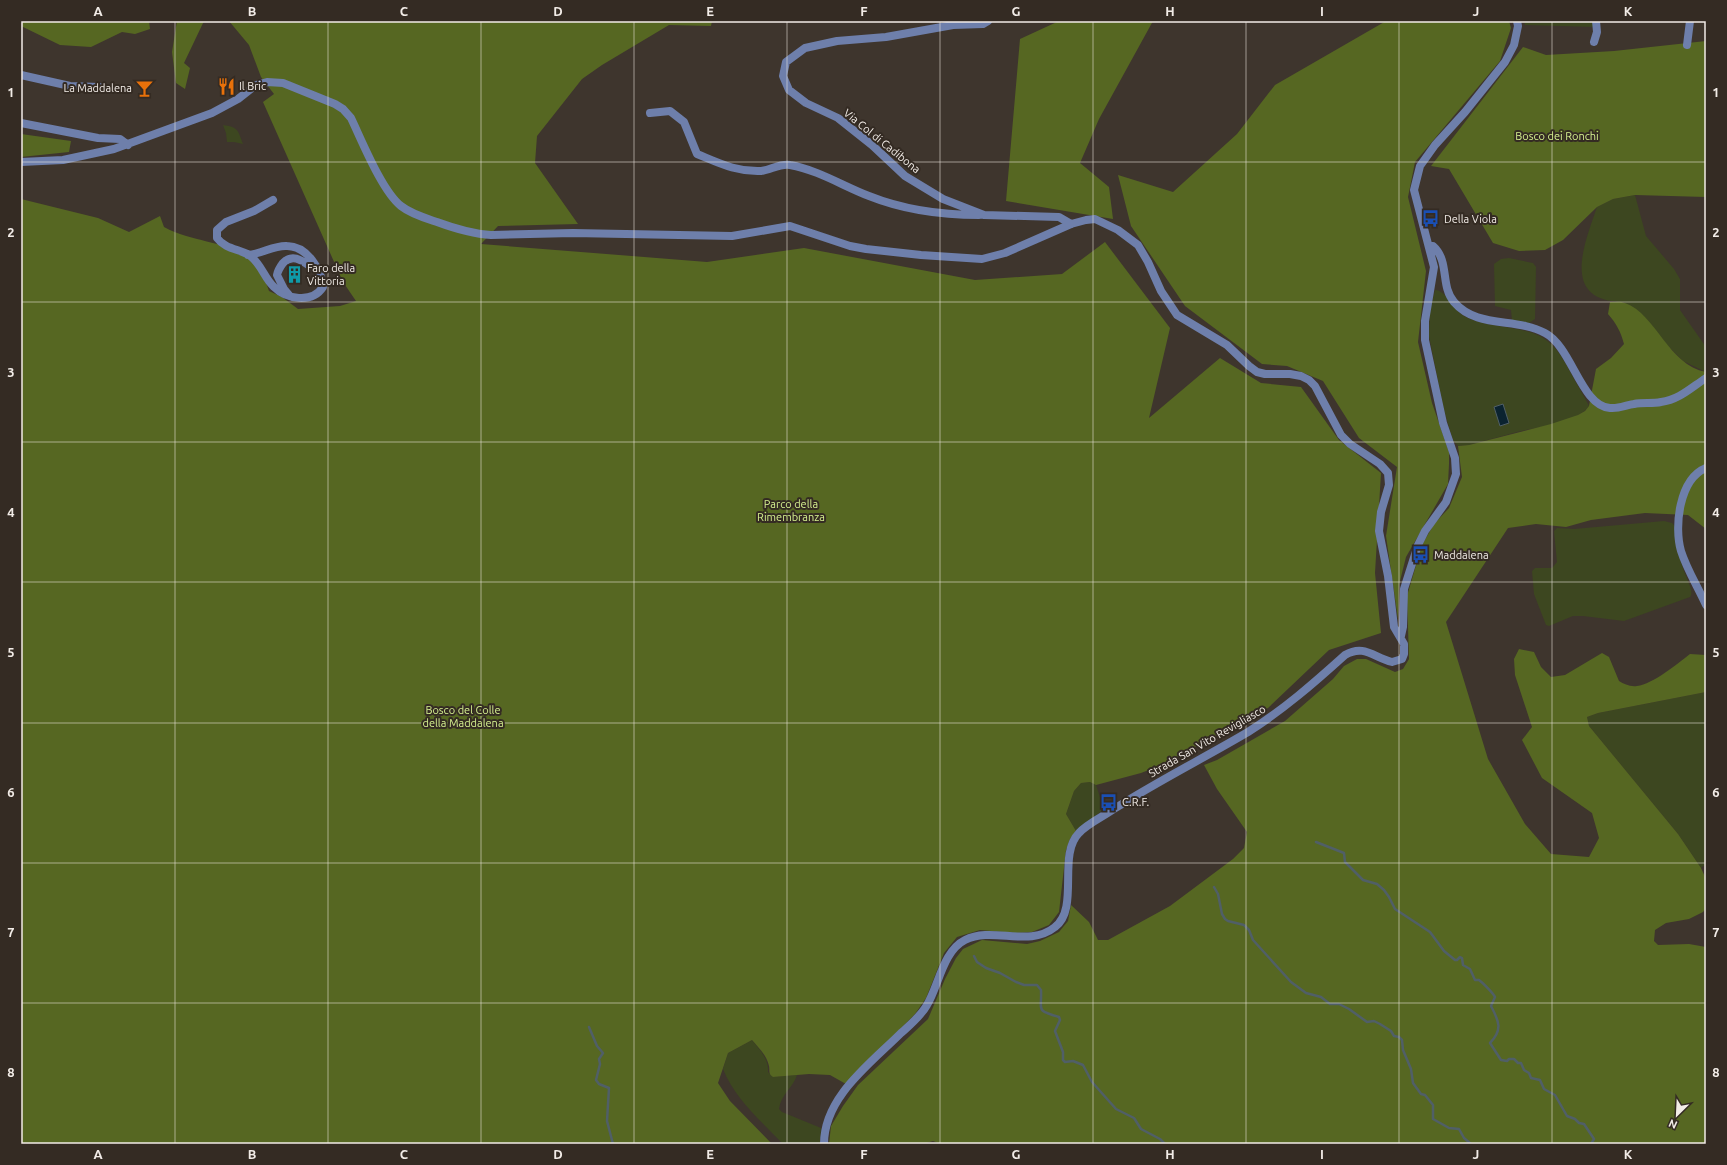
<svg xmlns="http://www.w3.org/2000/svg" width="1727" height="1165" font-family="Ubuntu,sans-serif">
	<rect width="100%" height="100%" fill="#3e352d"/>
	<!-- green -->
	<path fill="#3d4720" d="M1524,21H1594L1596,27L1525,25Z
		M223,125C238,127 238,130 243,144L234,142H227L226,133Z
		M1635,195L1646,236L1674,269L1680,279V310L1706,347V372L1683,361L1624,302C1560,302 1584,245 1597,207L1613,199Z
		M1509,258L1533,263L1536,267L1535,319L1529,323L1512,320L1511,310L1495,306L1494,264L1501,259Z
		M1435,290C1446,290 1454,310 1464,316C1478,324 1496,325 1511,328C1549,334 1557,346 1574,379C1579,388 1584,396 1589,406C1577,423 1537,427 1517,432C1501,436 1485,441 1469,445L1458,446L1453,440L1444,410L1429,336L1430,310Z
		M1664,521L1672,523L1675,526C1676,544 1679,559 1686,576C1688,582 1694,592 1690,597L1624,621L1583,616H1573L1549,626L1546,625L1534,594L1532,571L1535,568H1552L1557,562L1554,531L1557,528L1574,529Z
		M1706,692V864L1701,868L1678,834L1589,726L1587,717L1598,713Z
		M1090,782L1096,785L1104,809L1076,831L1066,814L1074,791L1081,783Z
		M752,1040C760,1050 769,1059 768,1072L773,1077L797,1075C793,1088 781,1094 779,1109L782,1112L821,1128L820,1144H783C761,1121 735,1099 723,1069L728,1053Z"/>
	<!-- forest -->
	<path fill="#566722" d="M21,21H149L150,29L135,34L122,32L91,47L60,45L21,26Z
		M177,21H204L184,63L190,68L185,89L176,83L172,52Z
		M229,21H712L711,26L669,25L602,65L582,79L537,136L535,163L578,224L498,226L481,244L707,262L804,248L975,280L1062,274L1105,242L1170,328L1149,418L1220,358L1261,383L1301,387L1339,440L1381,473L1375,573L1381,633L1329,650L1268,708L1164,764L1141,773L1096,785L1090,782L1081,783L1074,791L1066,814L1076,831L1070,839L1066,850L1059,912L1049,925L1032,932L1015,933L980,930L957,937L944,953L926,998L915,1014L846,1084L830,1075L809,1074L773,1077C768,1074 770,1071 769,1066C767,1056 759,1048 752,1040L728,1053L718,1083L730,1101L772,1144H21V199L98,218L129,232L160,216L164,227C205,249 252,236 269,291L282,297L298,309L340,306L356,301L343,282L263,102L274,94L261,77L249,45Z
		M1059,21H1153L1099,119L1080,163L1109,187L1113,219L1006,201L1020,39Z
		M1386,21H1509L1511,28L1500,61L1415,162L1408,197L1426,271L1418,342L1432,403L1449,452V464L1448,484L1406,557L1399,585L1398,619L1386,536L1397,467L1359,438L1323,381L1287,366L1262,364L1185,306L1131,226L1118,175L1173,192L1237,134L1275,85Z
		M1706,41V197L1635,195L1613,199L1597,207L1563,240L1545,250L1519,251L1493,243L1449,169L1431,166L1523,47L1546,55L1614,51Z
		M21,134L71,141L69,152L21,157Z
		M1610,302C1615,302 1621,301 1625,303C1656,314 1668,365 1706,372V529L1688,515L1645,513L1591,520L1566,527L1536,524L1508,528L1446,622L1488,759L1525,824L1551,854L1589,857L1599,838L1592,813L1542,778L1522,740L1532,727L1515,675L1514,659L1519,649L1534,652L1541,667L1551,677L1565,675L1602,653L1609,657L1619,681C1624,684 1630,687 1637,686C1653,684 1677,664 1690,654L1706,655V692L1598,713L1587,717L1589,726L1678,834L1701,868L1706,879V908L1703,912L1689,919L1666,923L1655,930L1654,941L1658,945L1689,944L1706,947V1144H941L933,1141L923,1144H829L831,1126L843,1106L858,1085L928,1019L945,979L956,958L963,949L982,940L1027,944L1040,941L1059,932L1068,921L1071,905L1089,922L1098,940H1108L1170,906L1233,859L1244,848L1247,832L1217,789L1204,765L1217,760L1285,721L1333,679L1344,666L1357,659H1366L1395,672L1403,669L1409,659L1407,596L1422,545L1434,524L1449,508L1462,477L1458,446L1469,445L1551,424L1578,415L1585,411L1589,406L1596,369L1611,358L1624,344C1621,332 1616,323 1608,314Z"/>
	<!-- water -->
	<path fill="#0b2330" stroke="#505f67" d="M1503,404L1509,423L1500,426L1494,407Z"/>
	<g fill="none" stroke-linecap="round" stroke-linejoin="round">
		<!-- stream -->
		<path stroke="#505f67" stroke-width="2.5" d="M1316,842L1344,853L1345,862L1363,880L1377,884L1384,890L1389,897L1395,909L1430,932L1444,951L1455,960H1457L1460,957L1462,958L1463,965L1470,969L1475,980H1479C1483,983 1493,993 1495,997L1491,1006C1499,1021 1503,1030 1490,1043L1501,1060L1507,1061L1509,1059H1514L1518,1063H1521L1524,1070L1529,1073L1531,1078L1540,1080L1544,1089L1555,1095L1567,1116L1575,1119L1579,1123L1584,1124L1594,1139L1591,1144
			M1214,887L1218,894L1222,914L1225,919L1228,921L1244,925L1249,930L1253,940L1291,982L1306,993L1321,997L1330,1004H1339L1349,1009L1367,1022L1374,1021L1380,1024L1391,1031L1394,1036L1399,1037L1402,1040L1403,1050L1411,1069L1413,1083L1421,1094L1425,1095L1433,1105V1119L1449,1128L1459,1129L1464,1138L1471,1144
			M974,956L977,962L986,968L1000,973L1016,982L1024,985H1037L1041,990C1042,1011 1035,1010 1059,1017L1060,1020L1055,1031L1063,1052V1060L1065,1062L1073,1061L1083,1065L1092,1082L1116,1109L1134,1118L1141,1129L1160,1139L1165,1144
			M589,1027L597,1046L603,1053L599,1059L600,1064L596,1080L599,1084L609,1088L607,1121L613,1144"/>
		<!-- minor -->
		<path stroke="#6e7fab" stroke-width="8" d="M988,21L983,24L953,25L886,37L837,41L805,48L786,62L783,76L789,90L806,103L838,118L872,145L905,176L943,199L984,215L1059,217L1071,224
			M1594,42L1597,32L1596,21
			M1687,45L1690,21
			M21,75L70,86L99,87
			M650,113L670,111L684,122L697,154C719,163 736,172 761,171C770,170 781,163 790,165C818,170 843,186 869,196C904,210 942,215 979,215
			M21,123L98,138L120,139L128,145
			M21,162L63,160L114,149L212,113L238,99L256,85L267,82L283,83L335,104L343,109L351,118C362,141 382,191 401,206C411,214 425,218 437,222C456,229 472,234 491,235L573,233L732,236L790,226L850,246L866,249L921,255L982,259L1005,253L1071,224L1086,220L1095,219L1118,230L1138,245L1148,262L1161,291L1177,315L1227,345L1249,366L1257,372L1265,374H1290L1301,376L1309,380L1315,386L1341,435L1350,444L1380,464L1388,473L1389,485L1381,512L1379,531L1388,576L1394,627L1404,644V654L1402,659L1392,662C1373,657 1364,644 1345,655C1314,683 1283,710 1248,732C1204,758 1158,781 1114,809C1104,816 1087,824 1079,833C1057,855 1080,908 1055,927C1029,948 993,926 965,940C943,951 939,985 927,1005C921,1016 910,1025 901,1033C870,1064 824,1097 824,1144
			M1429,246H1433C1450,261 1440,286 1454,302C1477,329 1516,317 1545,333C1572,347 1581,406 1610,408C1619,409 1626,405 1634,404C1643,402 1652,404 1661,402C1679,400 1692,387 1706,378
			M248,255C262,254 274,245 287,246C307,246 322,270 323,287C312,304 286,299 274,287C264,278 261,263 249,255C239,249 225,249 217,238V230L226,222L254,211L273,200
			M289,295L284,289L277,275C278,270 280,267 283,263C295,251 306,265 318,271
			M1706,468C1679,479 1674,527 1681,551C1687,570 1698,587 1706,605
			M1401,636L1403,627L1404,589L1418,545L1425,531L1446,502L1456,474L1455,458L1443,423L1425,340V321L1434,267L1414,190L1420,166L1435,145L1465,112L1505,62L1514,45L1518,26L1517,21"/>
	</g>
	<!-- grid -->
	<path fill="none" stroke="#f2ece7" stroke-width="1" stroke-opacity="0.55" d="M175,21V1144M328,21V1144M481,21V1144M634,21V1144M787,21V1144M940,21V1144M1093,21V1144M1246,21V1144M1399,21V1144M1552,21V1144M21,162H1706M21,302H1706M21,442H1706M21,582H1706M21,723H1706M21,863H1706M21,1003H1706"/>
	<!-- icons -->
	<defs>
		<symbol id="restaurant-bare" viewBox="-9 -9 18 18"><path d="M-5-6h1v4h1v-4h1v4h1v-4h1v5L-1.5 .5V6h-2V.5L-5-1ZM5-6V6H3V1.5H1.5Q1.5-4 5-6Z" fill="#e8710a" stroke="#342b23" stroke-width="2.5" paint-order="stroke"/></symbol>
		<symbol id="bar-bare" viewBox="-9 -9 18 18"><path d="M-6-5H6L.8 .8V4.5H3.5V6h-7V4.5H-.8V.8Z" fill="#e8710a" stroke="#342b23" stroke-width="2.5" paint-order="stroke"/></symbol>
		<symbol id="bus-bare" viewBox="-9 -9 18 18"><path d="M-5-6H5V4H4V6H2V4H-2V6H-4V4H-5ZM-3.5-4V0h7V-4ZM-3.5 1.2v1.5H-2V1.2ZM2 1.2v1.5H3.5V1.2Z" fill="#1a4fb4" stroke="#342b23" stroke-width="2.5" paint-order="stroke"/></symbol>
		<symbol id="building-bare" viewBox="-9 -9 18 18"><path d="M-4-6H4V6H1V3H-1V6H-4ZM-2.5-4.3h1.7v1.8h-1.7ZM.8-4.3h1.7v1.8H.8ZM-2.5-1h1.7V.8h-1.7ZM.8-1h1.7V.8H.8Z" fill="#0f9aa8" stroke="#342b23" stroke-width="2.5" paint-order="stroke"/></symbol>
	</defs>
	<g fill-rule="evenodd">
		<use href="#restaurant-bare" x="214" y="74" width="25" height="25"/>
		<use href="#bar-bare" x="132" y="76" width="25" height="25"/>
		<use href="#bus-bare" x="1418" y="206" width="25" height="25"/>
		<use href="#building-bare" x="282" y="262" width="25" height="25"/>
		<use href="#bus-bare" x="1408" y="542" width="25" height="25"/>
		<use href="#bus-bare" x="1096" y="790" width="25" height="25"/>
	</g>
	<g text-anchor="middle" stroke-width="4" stroke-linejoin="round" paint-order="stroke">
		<!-- poi labels -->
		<g font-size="11" fill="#f2ece7" stroke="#342b23" text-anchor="start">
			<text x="239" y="90">Il Bric</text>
			<text x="132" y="92" text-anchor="end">La Maddalena</text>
			<text x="1444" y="223">Della Viola</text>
			<text x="307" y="272">Faro della<tspan x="307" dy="13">Vittoria</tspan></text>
			<text x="1434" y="559">Maddalena</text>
			<text x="1122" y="806">C.R.F.</text>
		</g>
		<!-- park labels -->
		<g font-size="11" fill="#d5f08f" stroke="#342b23">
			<text x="1557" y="140">Bosco dei Ronchi</text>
			<text x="791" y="508">Parco della<tspan x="791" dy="13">Rimembranza</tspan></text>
			<text x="463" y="714">Bosco del Colle<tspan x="463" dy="13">della Maddalena</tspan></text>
		</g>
		<!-- street labels -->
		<g font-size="11" fill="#f2ece7" stroke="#342b23">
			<text transform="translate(882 141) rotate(39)" y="4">Via Col di Cadibona</text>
			<text transform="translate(1207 741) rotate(-30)" y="4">Strada San Vito Revigliasco</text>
		</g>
	</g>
	<!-- border -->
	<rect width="1727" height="1165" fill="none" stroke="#342b23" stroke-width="44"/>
	<!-- north arrow -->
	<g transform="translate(1677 1115) rotate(204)" stroke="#342b23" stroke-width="3" paint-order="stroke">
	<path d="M0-3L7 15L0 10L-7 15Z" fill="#f2ece7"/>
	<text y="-6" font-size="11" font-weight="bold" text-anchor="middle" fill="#f2ece7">N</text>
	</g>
	<rect x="22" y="22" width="1683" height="1121" fill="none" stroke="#f2ece7" stroke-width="1.5"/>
	<g font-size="13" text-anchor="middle" font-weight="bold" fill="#f2ece7">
		<text x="98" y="16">A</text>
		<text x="252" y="16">B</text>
		<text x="404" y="16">C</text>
		<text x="558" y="16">D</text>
		<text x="710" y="16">E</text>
		<text x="864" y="16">F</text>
		<text x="1016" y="16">G</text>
		<text x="1170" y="16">H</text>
		<text x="1322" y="16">I</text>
		<text x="1476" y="16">J</text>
		<text x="1628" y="16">K</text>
		<text x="11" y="97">1</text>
		<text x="1716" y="97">1</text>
		<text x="11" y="237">2</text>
		<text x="1716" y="237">2</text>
		<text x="11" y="377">3</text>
		<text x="1716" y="377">3</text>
		<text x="11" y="517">4</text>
		<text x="1716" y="517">4</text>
		<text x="11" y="657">5</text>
		<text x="1716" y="657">5</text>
		<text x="11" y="797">6</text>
		<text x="1716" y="797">6</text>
		<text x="11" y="937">7</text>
		<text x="1716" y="937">7</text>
		<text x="11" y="1077">8</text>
		<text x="1716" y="1077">8</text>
		<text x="98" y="1159">A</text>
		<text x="252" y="1159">B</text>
		<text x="404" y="1159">C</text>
		<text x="558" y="1159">D</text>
		<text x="710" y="1159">E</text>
		<text x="864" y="1159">F</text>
		<text x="1016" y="1159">G</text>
		<text x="1170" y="1159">H</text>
		<text x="1322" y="1159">I</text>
		<text x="1476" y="1159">J</text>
		<text x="1628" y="1159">K</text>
	</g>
</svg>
